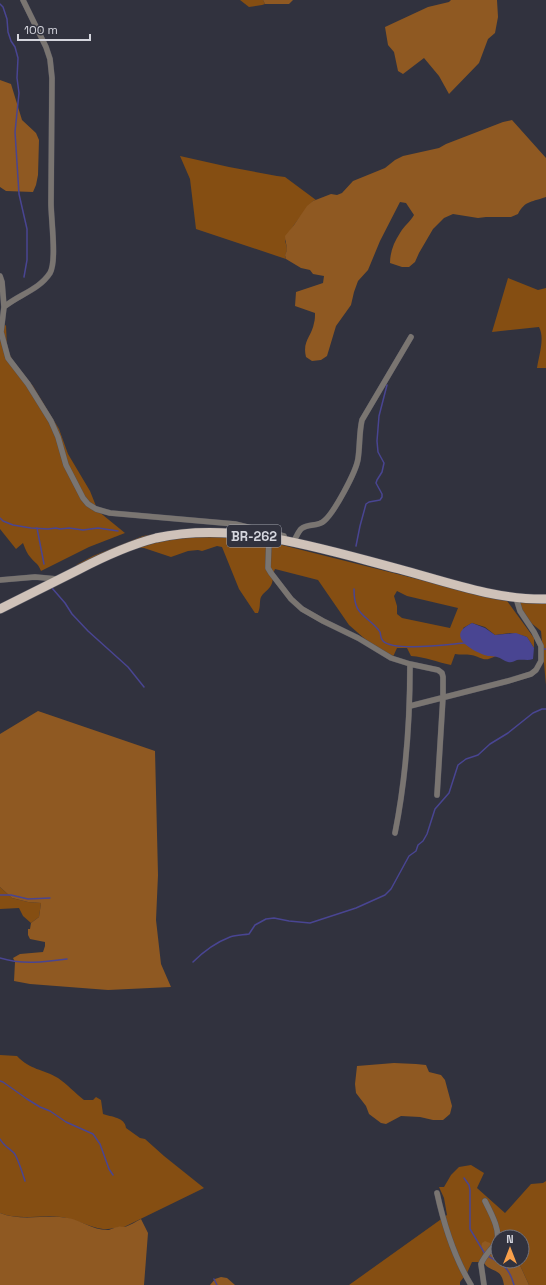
<svg xmlns="http://www.w3.org/2000/svg" width="546" height="1285" font-family="'Space Grotesk',sans-serif">
	<rect width="100%" height="100%" fill="#31323e"/>
	<!-- green -->
	<path fill="#854e12" fill-rule="evenodd" d="M240,0H263L265,4L262,5L249,7Z
		M180,156L229,167L277,176L285,177L316,200L313,201C303,214 291,226 285,241C287,247 288,250 285,255L286,259L196,229L190,179Z
		M508,278L538,290L546,288V368H537C539,355 545,338 539,327L492,332Z
		M6,325L7,349L13,361L33,386L59,429L68,454L90,491L98,511L125,533L89,547L41,571C38,563 36,564 31,558C27,554 25,548 23,543L16,549L0,529V329Z
		M205,530L242,535L469,592L505,598L534,638V648L527,637L521,635L510,633L495,635L485,627L472,623L463,628C474,645 474,655 496,656C482,663 483,657 471,655C466,654 460,655 455,654L451,665C436,662 426,657 411,656L407,648H397L392,659L365,639L349,625L318,580L275,569C272,575 274,582 270,587C267,591 263,593 261,597C259,602 261,606 258,613H255L239,589L222,547L217,546L202,551L198,550L188,551L171,557L144,548H136L88,563L76,565L93,556L143,536L171,531ZM397,591L407,596L458,608L450,628L402,618L397,614V606L394,596Z
		M546,596V685L541,631L530,622L517,605L525,598Z
		M0,887L12,898L28,902L41,903L39,917L31,923L23,916L19,908L0,909Z
		M0,1055L17,1056C30,1070 43,1069 58,1078C67,1084 75,1093 84,1100H93L96,1097L101,1100L103,1114C111,1117 125,1117 126,1128L140,1138L145,1139L164,1156L204,1188L124,1227C116,1227 110,1230 103,1229C88,1227 76,1219 61,1217C41,1214 20,1221 0,1213Z
		M471,1165L484,1173L477,1188L505,1213L531,1184L543,1183L546,1181V1285H529L518,1261H522V1237H498V1248L492,1246L481,1248L483,1252L481,1262H472L467,1273L460,1282V1285H349L447,1215L444,1198L439,1187H444L451,1175L459,1167Z"/>
	<!-- forest -->
	<path fill="#8f5922" d="M263,0H293L289,4H265Z
		M451,0H497L498,17L495,33L488,39L479,63L449,94L439,76L424,58L403,74L398,71L394,52L388,45L385,27L428,7L449,2Z
		M0,80L11,84L22,120L36,133L39,140L38,175L36,185L33,192L6,191L0,187Z
		M512,120L546,158V197C533,202 525,200 518,214L511,217H486L478,218L453,214L444,218L433,229L419,253L415,262L409,267H402L390,263C390,252 394,242 400,233C404,226 410,222 414,215L406,203L400,202L380,241L368,270L358,281L354,292L351,305L336,326L327,356L321,360L312,361L306,357C302,341 312,336 314,323C315,320 315,316 315,313L295,306L296,292L323,283L324,276L313,274L310,270L301,268L286,259L285,255C289,248 285,243 285,236L294,225L307,206L313,201L331,194L337,195L342,193L353,181L385,168L395,160L403,156L439,148L446,144L503,122Z
		M38,711L155,751L158,875L156,920L161,964L171,987L108,990L30,984L14,981L15,962L13,958L20,954L43,952L45,946V942L30,939L28,935V929H30L31,923L39,917L41,903L28,902L12,898L0,887V734Z
		M394,1063L416,1064L426,1065L429,1072L441,1075L445,1080L452,1106L450,1114L443,1120H433L420,1117L401,1116L386,1124L381,1123L369,1114L366,1106L356,1093L355,1084L357,1066Z
		M0,1213C22,1222 45,1214 68,1218C81,1220 94,1231 109,1230C112,1229 115,1227 118,1227C120,1226 122,1227 124,1227C130,1226 136,1221 141,1219L148,1233L144,1285H0Z
		M485,1241L490,1243L492,1246L498,1248V1261H518L529,1285H504C501,1266 491,1274 483,1262H481L483,1252L481,1248L482,1243Z
		M221,1277L227,1278L235,1285H210L215,1279Z"/>
	<!-- water -->
	<path fill="#494592" d="M472,623L485,628L495,635L516,633L527,637L534,648L533,659C528,661 523,659 517,660C514,661 512,663 508,662C504,661 501,658 497,657C494,656 491,656 488,656C478,654 450,640 464,628C466,626 469,625 472,623Z"/>
	<g fill="none" stroke-linecap="round" stroke-linejoin="round">
		<!-- stream -->
		<path stroke="#494592" stroke-width="1.5" d="M0,4L3,7L7,19L8,32L11,41L15,47L18,58L17,78L19,93L15,132L19,194L27,229V260L24,277
			M0,518L3,521L13,525L31,528L48,529L56,528L60,529L69,528L83,530L98,528L118,531
			M37,528L44,564
			M356,546L360,526L366,504L369,502L380,500L382,497V494L376,483L377,480L382,472L384,463L378,452L377,441L379,416L387,385
			M52,588L65,603L72,614L88,631L128,667L144,687
			M354,589C354,611 360,612 374,625C376,627 379,630 380,632C381,635 380,638 383,641C394,652 450,644 465,643
			M544,649H546
			M0,895H11L28,899L50,898
			M0,958C22,965 45,962 67,959
			M193,962C203,952 217,942 230,937C236,935 243,935 249,934L255,925L266,919L274,918L289,921L310,923L356,908L385,895L391,889L409,856L416,851L418,845L423,841L427,834L435,809L449,793L458,765L466,759L478,755L490,744L508,733L533,713L542,709H546
			M0,1081L3,1082L27,1099L40,1107L50,1111L66,1122L93,1134L100,1144L109,1169L113,1175
			M0,1139C4,1146 9,1148 14,1153C18,1158 23,1175 25,1181
			M464,1178L469,1185L470,1190V1229L485,1254
			M488,1256C503,1265 509,1267 514,1285
			M214,1279L217,1285"/>
		<defs>
			<path id="minor" d="M23,0L46,47L50,59L52,78C52,120 51,162 51,203C51,219 57,261 50,273C39,290 18,295 4,307L1,332L8,358L28,384L51,421L58,437L66,465L83,498L88,504L96,509L110,513L235,524L284,536L285,541
				M0,276L2,282L4,307
				M269,538L268,568L271,573L291,599L302,609L323,621L358,638L391,658L410,664L438,670L442,673L443,677V697L437,795
				M293,542C296,538 298,532 301,529C308,523 318,527 324,521C334,513 356,472 358,459C360,446 359,433 362,420L411,337
				M0,580L35,577L57,579
				M410,706L508,681L531,674L536,670L541,661V646L534,632L520,611L516,598
				M395,833C406,778 410,720 410,664
				M437,1193C444,1225 454,1257 471,1285
				M484,1285L481,1264C484,1256 491,1250 496,1243C502,1232 490,1211 485,1201"/>
			<path id="trunk" d="M0,609C26,596 52,583 78,570C103,557 129,545 156,538C236,520 322,549 399,569C447,582 496,600 546,599"/>
		</defs>
		<!-- minor casing -->
		<use href="#minor" stroke="#4e4f5b" stroke-width="6"/>
		<!-- trunk casing -->
		<use href="#trunk" stroke="#4e4f5b" stroke-width="10"/>
		<!-- minor -->
		<use href="#minor" stroke="#7a7571" stroke-width="5.5"/>
		<!-- trunk -->
		<use href="#trunk" stroke="#cfc2b9" stroke-width="9"/>
	</g>
	<g text-anchor="middle" stroke-width="4" stroke-linejoin="round" paint-order="stroke">
		<!-- shield labels -->
		<rect fill="#31323e" stroke="#a3a4ad" stroke-width="1" x="227" y="525" width="54" height="22" rx="3"/>
		<g font-size="13" font-weight="bold" fill="#d4d5dd">
			<text x="254" y="541">BR-262</text>
		</g>
	</g>
	<!-- north arrow -->
	<g transform="translate(510 1249)"><circle r="19" fill="#31323e" stroke="#72737e"/>
	<path d="M0-3L7 15L0 10L-7 15Z" fill="#f8a04b"/>
	<text y="-6" font-size="11" font-weight="bold" text-anchor="middle" fill="#d4d5dd">N</text>
	</g>
	<!-- scale -->
	<path d="M18 34v6h72v-6" fill="none" stroke="#d4d5dd" stroke-width="2"/>
	<text x="24" y="34" font-size="12" fill="#d4d5dd" stroke="#31323e" stroke-width="3" paint-order="stroke">100 m</text>
</svg>
